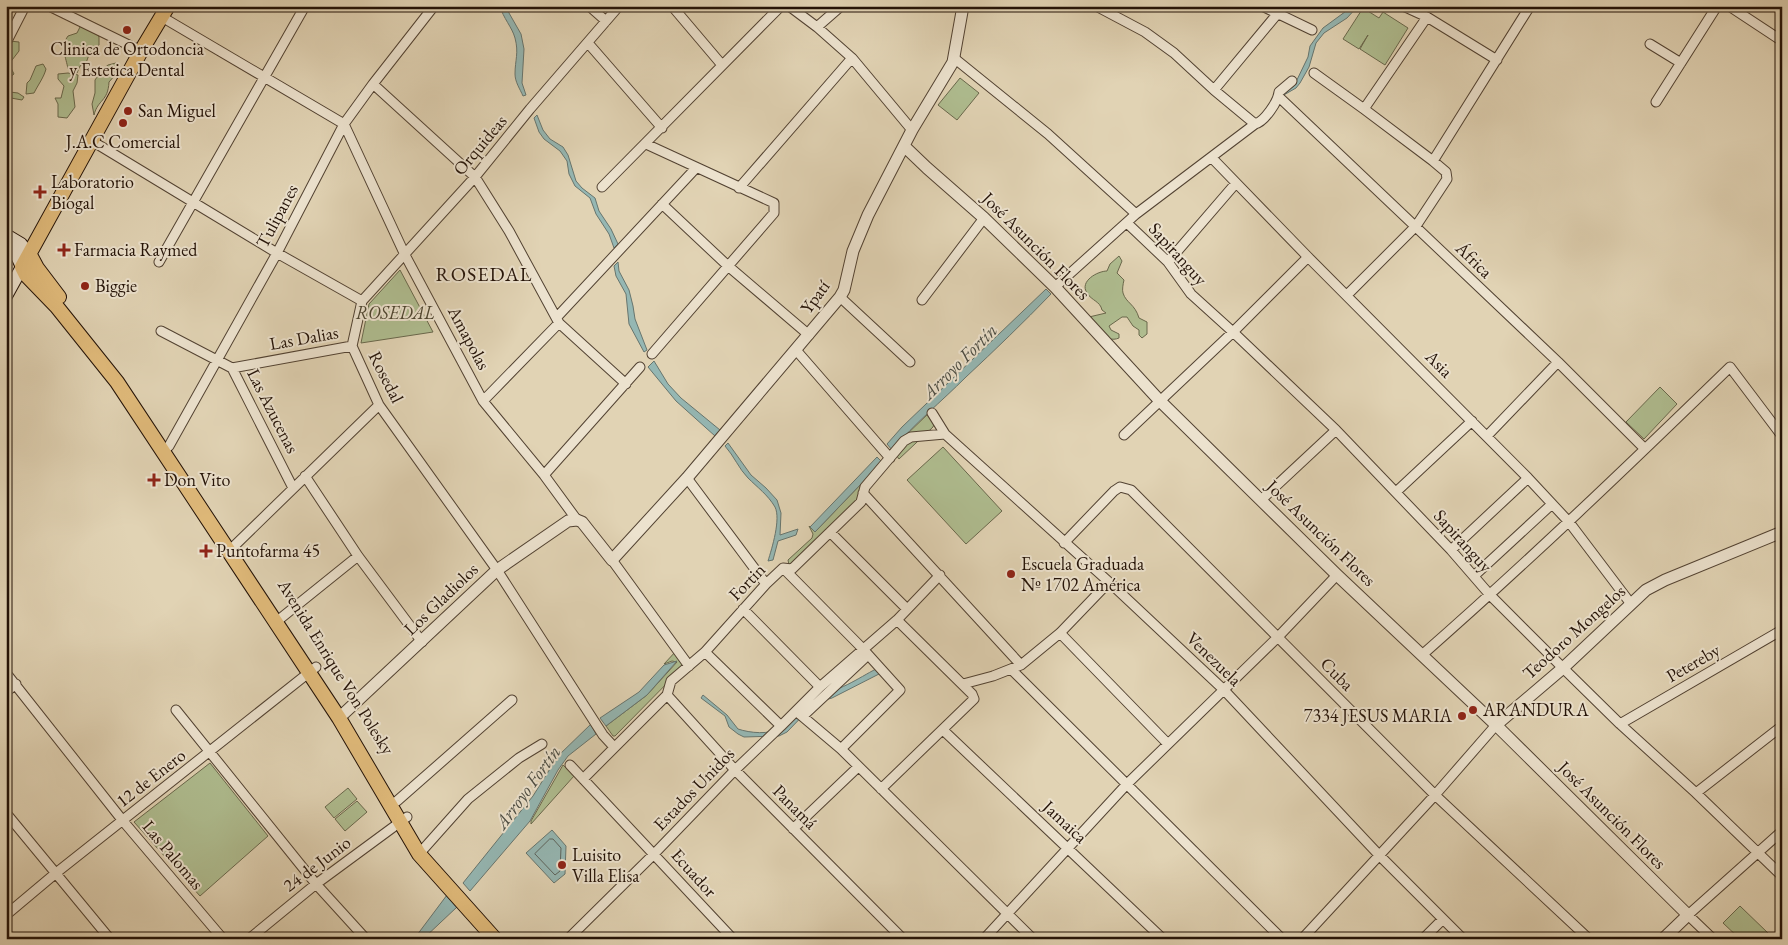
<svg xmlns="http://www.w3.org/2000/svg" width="1788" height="945" font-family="'EB Garamond',serif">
	<rect width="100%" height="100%" fill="#e1d3b4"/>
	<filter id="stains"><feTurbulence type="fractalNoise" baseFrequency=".004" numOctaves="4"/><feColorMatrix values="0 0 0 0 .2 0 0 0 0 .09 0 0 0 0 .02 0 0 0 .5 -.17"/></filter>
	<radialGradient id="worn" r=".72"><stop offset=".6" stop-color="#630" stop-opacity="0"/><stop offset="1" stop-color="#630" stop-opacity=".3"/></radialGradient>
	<!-- green -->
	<path fill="#afbd90" stroke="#69684c" d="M1363,8L1379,18L1383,12L1408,28L1385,65L1360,49L1368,35L1359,49L1343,39Z
		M82,23L95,28L99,37V45L90,52L86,63L80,66L77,73L68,69C66,57 60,47 68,36L77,33Z
		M10,41L19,42V51L9,64L14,74L9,78L8,85L10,92L18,93L24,97L22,100L11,98L6,94V48Z
		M116,63V74L109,82C108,102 98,99 94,115L92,104L95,93V80L102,70L108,65Z
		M43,64L46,69C44,77 38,85 34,93L26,94L27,83L30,80L36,66Z
		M68,73L78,75L77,83L73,91L75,107L67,118L58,117V104L55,98H61L64,86L58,79V74Z
		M960,78L979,93L957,120L938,105Z
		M1119,256L1122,261L1117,273L1124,280C1123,284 1122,290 1123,293C1126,303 1135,304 1139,318L1147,322V334L1142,338L1139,335V330L1133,326L1127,317H1122L1109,326L1111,330L1119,334V338C1105,344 1097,327 1089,317L1106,313L1102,310C1100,301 1092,301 1087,293C1079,281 1098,271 1107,271L1110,264Z
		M400,270L433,332L361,343L369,304Z
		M1660,387L1677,404L1644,439L1626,422Z
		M929,413L934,424L933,427L899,459L893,451L905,436Z
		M943,447L1002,511L966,544L907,480Z
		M863,482L859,499L789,565L788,560L812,538L813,534L809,526L815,532Z
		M677,650L687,663L615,736H613L606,726L647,695L677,662L672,661L664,664Z
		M210,763L268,836L200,896L134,822Z
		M563,765L574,776L531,824V821Z
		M348,788L357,799L334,818L325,807Z
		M357,801L367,812L345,831L335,819Z
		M1740,906L1768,933L1762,939H1740L1723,923Z"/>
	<!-- water -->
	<path fill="#95b7b3" stroke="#67756e" d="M500,6H505L521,34L524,49L522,83L526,95L523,96C520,89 515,82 515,74C515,60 519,53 515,38C512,27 503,18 500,6Z
		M1353,6H1358L1347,18L1324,33L1316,43L1309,67L1300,83L1296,88L1282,96L1281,93L1294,86L1308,57L1310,46L1323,28Z
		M537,115L543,130L550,139L563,147L568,155L576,181L582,188L595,198L599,211L611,229L618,244L614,248L609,234L596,214L590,198L575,186L569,174L567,161L560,151L544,139L539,132L534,118Z
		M618,262L619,271L629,290L633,306L635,319L647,350L644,352L629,324L626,294L616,276L614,266Z
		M1046,289L1051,294C1024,322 995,350 966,377C941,402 915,423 892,450L887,444L902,427Z
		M654,361L668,384L681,398L720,430L715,436L676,401L648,367Z
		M728,443L751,475L766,488L777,500L781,513L780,535L798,529L796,535L778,541L773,560L768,561C772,548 781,519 775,507C768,495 757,487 748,478C739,469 734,456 725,446Z
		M877,457L882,462L815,532L810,527Z
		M677,661L647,695L606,726L600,718L639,692L664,665Z
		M876,669L879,674L832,698L815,703L787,732L779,736L744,737L738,734L729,727L725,716L701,698L703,695L727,715L738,729C750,733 769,735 781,728C789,723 809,700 817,692C835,695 860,677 876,669Z
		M591,724L596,734L568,756L558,770L530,821L470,891L463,883L533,796L558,756Z
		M552,830L566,846L565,874L554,883L526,853Z
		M447,895L457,907L423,939H414Z"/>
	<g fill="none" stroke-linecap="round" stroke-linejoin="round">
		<!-- shore -->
		<path stroke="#5c645d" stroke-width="1" d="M550,839H553L561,848L560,871L555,875L535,854Z"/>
		<!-- stream -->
		<path stroke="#67756e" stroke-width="2.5" d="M1119,569H1129"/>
		<defs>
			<path id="minor" d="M49,6L141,51
				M589,6L606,21
				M672,6L722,65
				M789,6L817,27L852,58L912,130
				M1096,6L1145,32L1174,53L1214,90L1255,124
				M1262,6L1312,30
				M1403,6L1427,17L1497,60
				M1729,6L1782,41
				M162,17L344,124L405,255L483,401L544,475L577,520
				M817,27L841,6
				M6,43L25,6
				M588,43L662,128
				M1650,44L1681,63
				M954,58L1048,134L1136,214
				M1314,73L1364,109L1433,161L1446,172L1447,179L1416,226L1347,295
				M373,84L475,177L509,231L559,323L626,384
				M1214,90L1278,13
				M1279,97L1558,362L1645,449
				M1656,102L1717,6
				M1364,109L1427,17
				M92,141L277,253L362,301
				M646,144L774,203V213L652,354
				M1212,158L1308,257L1528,478L1569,522L1631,604
				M1433,161L1530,6
				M602,187L781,6
				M739,188L852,58
				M662,204L728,266L809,335
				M1127,223L1168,262L1191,294L1233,332L1336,430L1451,550L1490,595L1563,668L1620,724L1696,793L1782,876
				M159,262L305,6
				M1168,262L1236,183
				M1055,287L1136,214L1255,124C1264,122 1278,102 1279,92L1292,81
				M840,297L910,362
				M922,300L984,218
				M362,301L352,346L379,405L497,570L583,704L603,735L614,747
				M362,301L475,177L530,109L619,6
				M557,317L696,168
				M161,331L232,368L293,488
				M796,350L890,458
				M232,368L352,346
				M483,401L559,323
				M932,413L945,434L1109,582L1224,690L1379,855L1463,939
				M1124,435L1233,332L1308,257
				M1487,436L1558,362
				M163,451L169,446L277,253L344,124L373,84L434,6
				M544,475L640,367
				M305,476L358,556L422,642
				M687,478L766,584
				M1396,492L1472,421
				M863,493L1021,665
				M1261,500L1336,430
				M830,532L907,609
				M1064,543L1114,491L1120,487L1131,490L1435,795L1589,939
				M1451,550L1528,478
				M229,551L379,405
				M612,560L689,666
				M783,568L863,649L900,690L841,749
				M1474,576L1552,504
				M743,609L820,687
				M276,622L358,556
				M1060,633L1168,744
				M705,652L781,726L820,687L897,620L940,575
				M1422,655C1528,562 1629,465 1730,367L1782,436
				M1011,669L1282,939
				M6,673L123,821L223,939
				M963,684L993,676L1021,665L1060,633L1109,582
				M6,692L16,684
				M667,695L735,770L903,939
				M176,710L316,884L366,939
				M796,711L841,749L1033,939
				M803,716L868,655
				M1620,724L1782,630
				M943,730L1163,939
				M570,765L733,939
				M583,779L667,695L671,681L705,652L766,584L783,568L792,569L861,502L865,487L904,441L911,437L945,434
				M881,789L974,699L972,694L897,620
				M1696,793L1782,726
				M397,801L512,700
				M6,813L110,939
				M793,829L858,767
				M419,854L468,799L519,758L542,744
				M6,915L56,873L316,667
				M249,939L316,884L407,817
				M568,939L654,854L735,770L781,726
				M984,939L1127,784L1278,637L1337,575
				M1302,939L1435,795L1496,725
				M1423,939L1443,919
				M1713,939L1688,915L1782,831"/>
			<path id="tertiary" d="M904,146L927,168L984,218L1055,287L1159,400L1337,575L1496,725L1688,915L1663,939
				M339,718L497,570L568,521L577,520L582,522L612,560L687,478L840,297L844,290L853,251L868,215L912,130L953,62L963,6
				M1496,725L1563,668L1646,590L1665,580L1782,532"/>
			<path id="secondary" d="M6,235L21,244L30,255
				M6,247L16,254L22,267L6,296"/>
			<path id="primary" d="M168,6L141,51L22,267L26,275L57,307L117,382L339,718L419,854L495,939
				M30,255L37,268L59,297"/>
		</defs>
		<!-- minor casing -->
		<use href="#minor" stroke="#524232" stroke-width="11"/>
		<!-- tertiary casing -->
		<use href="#tertiary" stroke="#524232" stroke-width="13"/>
		<!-- secondary casing -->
		<use href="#secondary" stroke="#231207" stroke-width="14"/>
		<!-- primary casing -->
		<use href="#primary" stroke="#231207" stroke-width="16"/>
		<!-- minor -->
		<use href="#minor" stroke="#ece2ce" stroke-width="9"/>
		<!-- tertiary -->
		<use href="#tertiary" stroke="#ece2ce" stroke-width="11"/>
		<!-- secondary -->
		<use href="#secondary" stroke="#ece2ce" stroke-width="12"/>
		<!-- primary -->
		<use href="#primary" stroke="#e0ba7a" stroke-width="14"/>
	</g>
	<!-- markers -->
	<g fill="#8f2418" stroke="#ece2ce" stroke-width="2">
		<circle cx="127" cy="30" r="5"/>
		<circle cx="128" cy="111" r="5"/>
		<circle cx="123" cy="123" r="5"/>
		<path d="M37.5 184.5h5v5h5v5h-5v5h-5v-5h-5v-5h5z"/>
		<path d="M61.5 242.5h5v5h5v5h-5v5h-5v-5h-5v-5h5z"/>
		<circle cx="85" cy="286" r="5"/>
		<path d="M151.5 472.5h5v5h5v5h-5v5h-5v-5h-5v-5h5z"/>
		<path d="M203.5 543.5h5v5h5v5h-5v5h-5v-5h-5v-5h5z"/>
		<circle cx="1011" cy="574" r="5"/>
		<circle cx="1473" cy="710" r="5"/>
		<circle cx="1462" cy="716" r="5"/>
		<circle cx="562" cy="865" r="5"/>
	</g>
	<g text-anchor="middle" stroke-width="4" stroke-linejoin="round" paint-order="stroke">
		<!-- poi labels -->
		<g font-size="18" fill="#231207" stroke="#ece2ce" text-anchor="start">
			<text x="127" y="55" text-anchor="middle">Clinica de Ortodoncia<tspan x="127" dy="21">y Estetica Dental</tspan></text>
			<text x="138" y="117">San Miguel</text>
			<text x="123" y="148" text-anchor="middle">J.A.C Comercial</text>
			<text x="51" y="188">Laboratorio<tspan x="51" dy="21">Biogal</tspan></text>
			<text x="74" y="256">Farmacia Raymed</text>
			<text x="95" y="292">Biggie</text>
			<text x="164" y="486">Don Vito</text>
			<text x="216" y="557">Puntofarma 45</text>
			<text x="1021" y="570">Escuela Graduada<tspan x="1021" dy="21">Nº 1702 América</tspan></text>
			<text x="1483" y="716">ARANDURA</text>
			<text x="1452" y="722" text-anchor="end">7334 JESUS MARIA</text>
			<text x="572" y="861">Luisito<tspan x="572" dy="21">Villa Elisa</tspan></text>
		</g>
		<!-- street labels -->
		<g font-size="18" fill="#231207" stroke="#ece2ce">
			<text transform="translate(480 145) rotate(-50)" y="6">Orquideas</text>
			<text transform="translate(277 216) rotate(-62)" y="6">Tulipanes</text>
			<text transform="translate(1036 246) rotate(45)" y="6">José Asunción Flores</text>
			<text transform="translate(1178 254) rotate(48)" y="6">Sapiranguy</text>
			<text transform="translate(1474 260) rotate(44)" y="6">África</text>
			<text transform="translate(815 297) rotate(-54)" y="6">Ypatí</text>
			<text transform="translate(304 338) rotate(-10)" y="6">Las Dalias</text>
			<text transform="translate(469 338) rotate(62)" y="6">Amapolas</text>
			<text transform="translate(1439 364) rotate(45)" y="6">Asia</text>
			<text transform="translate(386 377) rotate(63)" y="6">Rosedal</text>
			<text transform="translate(273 411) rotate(63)" y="6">Las Azucenas</text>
			<text transform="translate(1321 533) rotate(44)" y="6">José Asunción Flores</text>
			<text transform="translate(1463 541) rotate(48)" y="6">Sapiranguy</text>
			<text transform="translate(747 582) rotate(-46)" y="6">Fortin</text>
			<text transform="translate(441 599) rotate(-44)" y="6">Los Gladiolos</text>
			<text transform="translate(1574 632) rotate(-42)" y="6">Teodoro Mongelos</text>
			<text transform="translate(1214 659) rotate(44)" y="6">Venezuela</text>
			<text transform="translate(1693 663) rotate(-30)" y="6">Petereby</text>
			<text transform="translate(336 667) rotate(58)" y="6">Avenida Enrique Von Polesky</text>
			<text transform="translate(1337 674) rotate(45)" y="6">Cuba</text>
			<text transform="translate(151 778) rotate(-38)" y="6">12 de Enero</text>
			<text transform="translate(694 789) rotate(-46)" y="6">Estados Unidos</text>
			<text transform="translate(795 807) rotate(45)" y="6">Panamá</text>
			<text transform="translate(1612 815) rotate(45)" y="6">José Asunción Flores</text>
			<text transform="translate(1065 822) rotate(43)" y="6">Jamaica</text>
			<text transform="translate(173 855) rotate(50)" y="6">Las Palomas</text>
			<text transform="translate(317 864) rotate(-37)" y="6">24 de Junio</text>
			<text transform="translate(694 873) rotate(48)" y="6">Ecuador</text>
		</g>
		<!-- park labels -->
		<g font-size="18" font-style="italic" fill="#4d4530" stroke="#ece2ce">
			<text x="395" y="319">ROSEDAL</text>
		</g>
		<!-- water labels -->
		<g font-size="19" font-style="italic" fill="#4b4c43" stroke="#ece2ce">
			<text transform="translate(959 361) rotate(-45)" y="7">Arroyo Fortín</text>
			<text transform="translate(527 787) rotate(-54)" y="7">Arroyo Fortín</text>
		</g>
		<!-- quarter labels -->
		<g font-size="20" letter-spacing="1" fill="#231207" stroke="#ece2ce">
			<text x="484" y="281">ROSEDAL</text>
		</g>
	</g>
	<!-- margin -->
	<rect width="1788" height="945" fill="none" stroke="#e1d3b4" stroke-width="25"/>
	<rect x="8" y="8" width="1773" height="930" fill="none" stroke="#231207" stroke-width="2.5"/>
	<rect x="12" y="12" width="1763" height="920" fill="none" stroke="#231207"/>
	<rect width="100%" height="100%" filter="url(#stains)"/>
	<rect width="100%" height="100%" fill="url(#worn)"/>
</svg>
